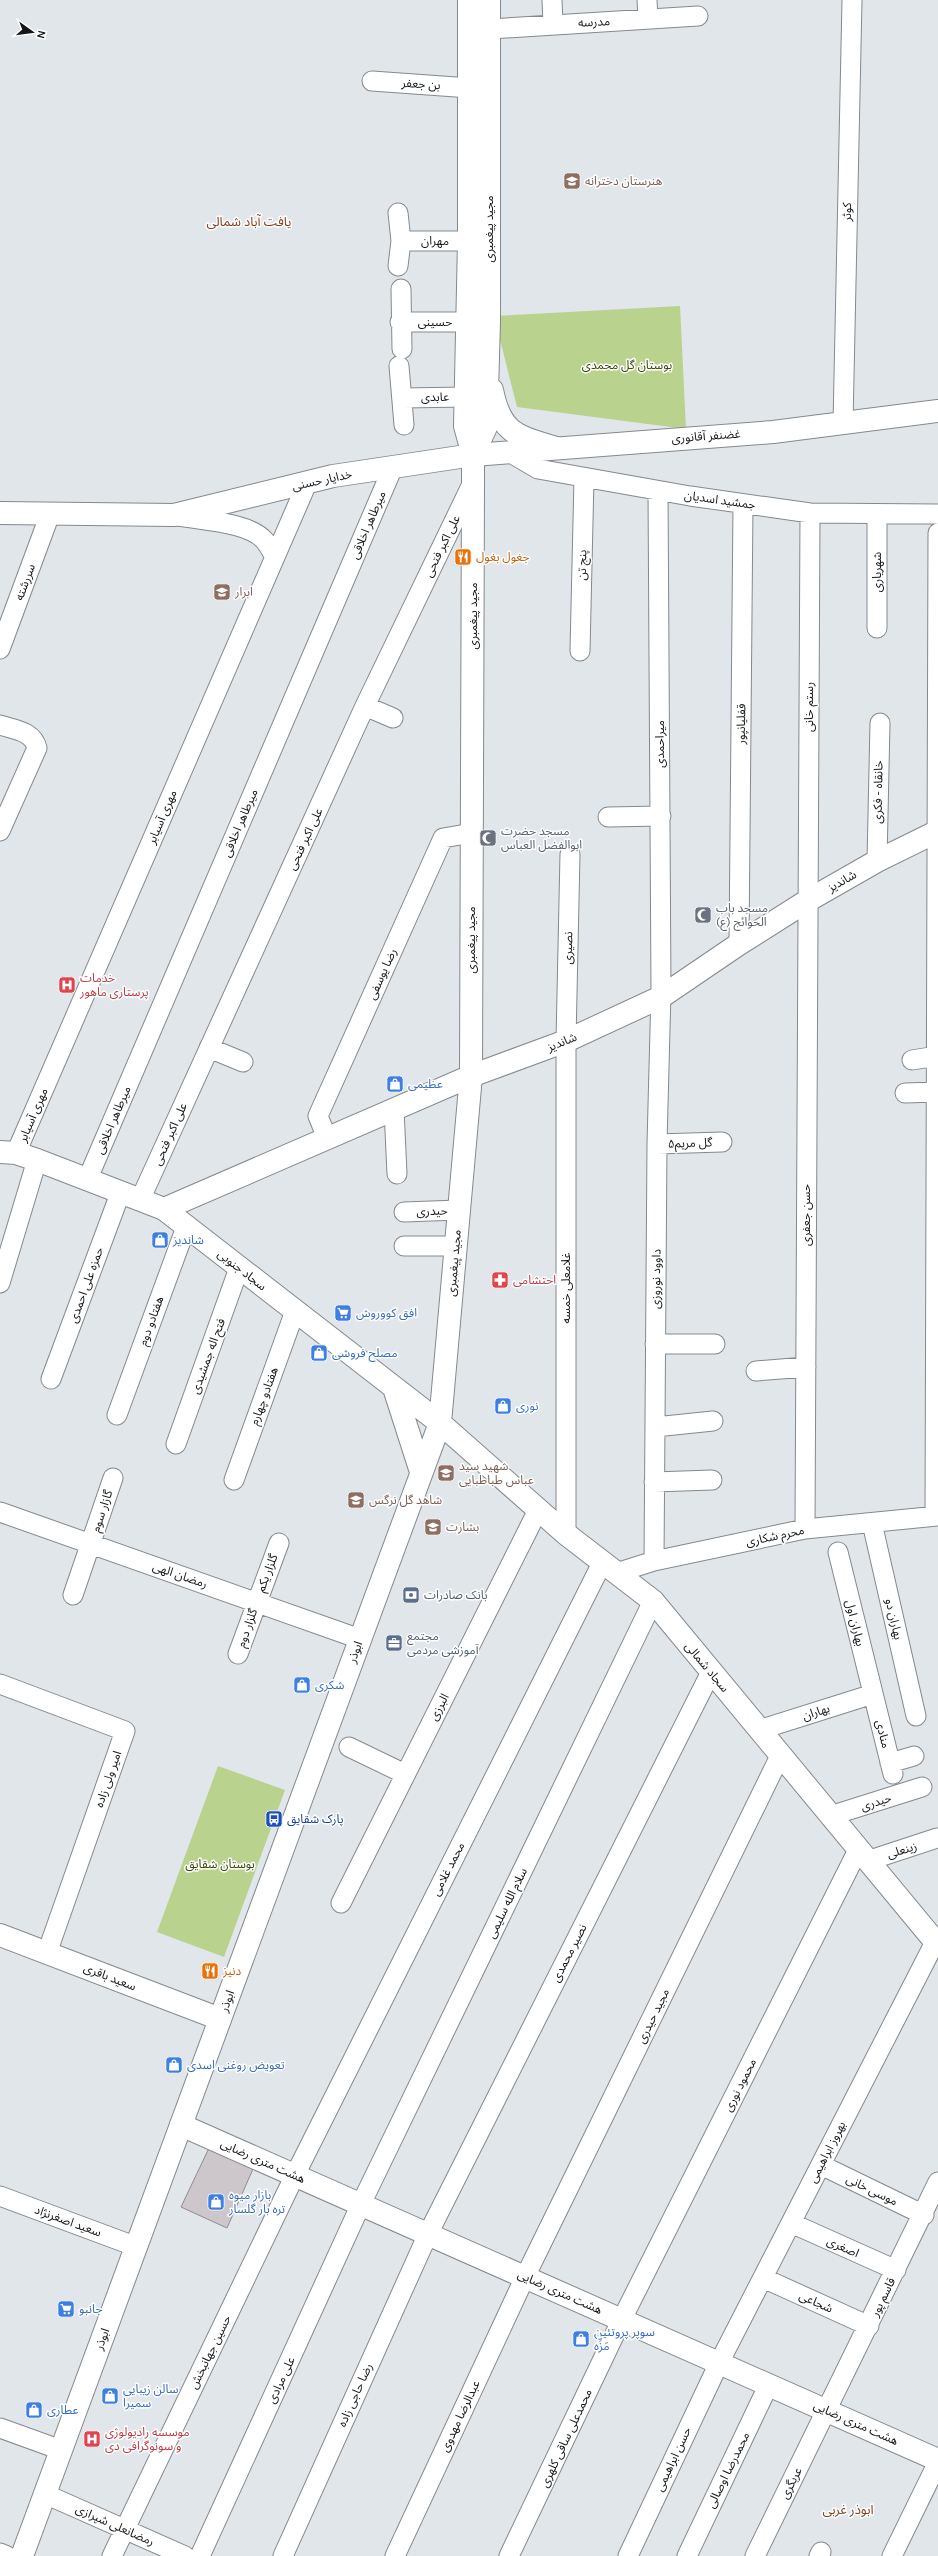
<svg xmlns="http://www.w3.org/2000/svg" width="938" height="2556" font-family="Karla,'Noto Sans Arabic',sans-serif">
	<rect width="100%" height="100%" fill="#e1e6eb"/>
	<!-- green -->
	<path fill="#b9d28e" d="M680,306L686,429L517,407L494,316Z
		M218,1766L285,1790L224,1957L157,1932Z"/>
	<!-- building -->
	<path fill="#cdc6ca" stroke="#918b8e" d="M209,2148L253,2169L227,2228L181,2207Z"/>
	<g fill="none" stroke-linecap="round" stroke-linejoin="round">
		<defs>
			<path id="minor" d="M552,0L553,24
				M647,0L648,19
				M490,29L698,16
				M372,81L470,88
				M401,241H469
				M398,266L401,241L398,213
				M401,289L402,349
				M400,322H469
				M399,366L404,425
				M403,398L466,397
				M843,424L852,0
				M509,452L538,469L690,496L810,513L938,514
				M174,515C199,521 248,521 265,541C269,546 272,552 275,557
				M877,628V515
				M0,649L50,514
				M580,651L584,478
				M365,706L393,718
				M0,725C15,730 33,731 37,748L0,831
				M608,817L661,816
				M877,861L880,723
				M739,944L743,504
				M209,1048L243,1062
				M912,1060L937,1056
				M905,1093L937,1092
				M394,1109L397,1174
				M327,1138L318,1116L443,838L472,833
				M657,1144L722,1142
				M16,1153L308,481
				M88,1178L393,467
				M140,1200L365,706L473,482
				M404,1212L459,1210
				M404,1246H456
				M0,1283L37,1160
				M655,1344H715
				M756,1371L806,1367
				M51,1379L121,1191
				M117,1415L186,1227
				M655,1427L713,1421
				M176,1444L239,1268
				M234,1480L295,1311
				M654,1482L712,1480
				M0,1512L360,1639
				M935,1516L938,533
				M872,1523L916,1716
				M805,1529L810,513
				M566,1534V1041L570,854
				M838,1552L893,1774
				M654,1561L657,1144L661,991L658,491
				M616,1573L654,1561L805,1529L938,1516
				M73,1595L113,1478
				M238,1654L279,1543
				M0,1684L125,1731L47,1953
				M759,1730L873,1694
				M349,1747L405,1774
				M890,1763L914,1756
				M830,1816L922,1787
				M867,1861L937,1838
				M341,1903L538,1510
				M821,2165L924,2215
				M0,2196L137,2247
				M791,2223L896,2270
				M763,2278L869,2326
				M0,2428L61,2450
				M45,2494L185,2556
				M0,2553L7,2556
				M112,2556L295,2175L602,1563
				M200,2556L361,2204L653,1601
				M283,2556L428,2234L711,1672
				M395,2556L525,2277L780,1756
				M509,2556L622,2319L858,1850
				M628,2556L719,2363L935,1942
				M687,2556L769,2384
				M755,2556L938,2182
				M819,2556L821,2552
				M892,2556L938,2462"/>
			<path id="tertiary" d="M0,513L174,515L333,476L473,455L773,432L938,411
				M164,1209L471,1076L566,1041L661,997L739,944L807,901L877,861L938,831
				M0,1935L220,2019
				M181,2125L938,2460"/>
			<path id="secondary" d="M492,390C501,435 518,436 556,448
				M473,455L486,427L489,322V0
				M0,1152L16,1153L37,1160L164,1209L440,1423L566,1534L653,1601L938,1945
				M394,1388L421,1472
				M22,2556L440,1423L471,1076L473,481V455L465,426L469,241V0"/>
		</defs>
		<!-- minor casing -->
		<use href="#minor" stroke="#84898e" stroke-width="21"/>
		<!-- tertiary casing -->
		<use href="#tertiary" stroke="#84898e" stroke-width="24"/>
		<!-- secondary casing -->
		<use href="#secondary" stroke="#84898e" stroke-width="24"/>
		<!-- minor -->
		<use href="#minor" stroke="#fff" stroke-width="19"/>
		<!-- tertiary -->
		<use href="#tertiary" stroke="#fff" stroke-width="22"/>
		<!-- secondary -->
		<use href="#secondary" stroke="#fff" stroke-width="22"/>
	</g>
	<!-- icons -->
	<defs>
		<symbol id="school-square" viewBox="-11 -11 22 22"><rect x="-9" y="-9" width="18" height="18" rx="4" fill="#8d6e63" stroke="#fff"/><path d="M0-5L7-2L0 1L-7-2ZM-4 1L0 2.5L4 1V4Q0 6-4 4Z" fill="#fff"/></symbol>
		<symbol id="restaurant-square" viewBox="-11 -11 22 22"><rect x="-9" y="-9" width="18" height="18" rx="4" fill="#e8710a" stroke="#fff"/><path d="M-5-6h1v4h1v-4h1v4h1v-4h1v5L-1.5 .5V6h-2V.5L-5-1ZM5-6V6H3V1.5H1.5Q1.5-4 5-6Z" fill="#fff"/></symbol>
		<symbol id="mosque-square" viewBox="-11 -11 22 22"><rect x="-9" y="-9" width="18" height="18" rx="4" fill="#6b7280" stroke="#fff"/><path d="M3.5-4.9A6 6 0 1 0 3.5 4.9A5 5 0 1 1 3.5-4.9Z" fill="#fff"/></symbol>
		<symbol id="hospital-square" viewBox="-11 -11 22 22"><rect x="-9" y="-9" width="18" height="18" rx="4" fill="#e0444e" stroke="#fff"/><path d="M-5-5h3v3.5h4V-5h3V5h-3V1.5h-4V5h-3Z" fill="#fff"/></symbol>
		<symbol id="shop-square" viewBox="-11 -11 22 22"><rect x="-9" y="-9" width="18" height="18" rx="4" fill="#3f7fe0" stroke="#fff"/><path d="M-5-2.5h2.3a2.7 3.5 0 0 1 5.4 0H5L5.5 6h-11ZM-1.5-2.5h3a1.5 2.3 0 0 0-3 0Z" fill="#fff"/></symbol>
		<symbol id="pharmacy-square" viewBox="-11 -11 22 22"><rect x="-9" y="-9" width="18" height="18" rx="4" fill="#e0444e" stroke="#fff"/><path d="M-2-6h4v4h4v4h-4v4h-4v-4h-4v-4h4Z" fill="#fff"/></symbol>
		<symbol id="supermarket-square" viewBox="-11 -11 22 22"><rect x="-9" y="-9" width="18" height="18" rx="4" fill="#3f7fe0" stroke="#fff"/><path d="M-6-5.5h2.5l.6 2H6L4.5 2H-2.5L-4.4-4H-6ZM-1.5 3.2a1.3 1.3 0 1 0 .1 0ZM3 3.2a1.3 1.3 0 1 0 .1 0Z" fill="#fff"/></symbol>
		<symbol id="bank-square" viewBox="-11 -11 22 22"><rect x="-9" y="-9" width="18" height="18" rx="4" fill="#5c6f8a" stroke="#fff"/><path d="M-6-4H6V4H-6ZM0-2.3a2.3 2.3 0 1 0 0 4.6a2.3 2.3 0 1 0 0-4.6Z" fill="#fff"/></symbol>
		<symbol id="office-square" viewBox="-11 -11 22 22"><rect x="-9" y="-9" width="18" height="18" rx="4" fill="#5c6f8a" stroke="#fff"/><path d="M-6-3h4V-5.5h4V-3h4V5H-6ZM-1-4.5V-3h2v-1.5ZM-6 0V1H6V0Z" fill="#fff"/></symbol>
		<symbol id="bus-square" viewBox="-11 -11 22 22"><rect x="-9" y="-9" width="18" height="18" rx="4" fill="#1a4fb4" stroke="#fff"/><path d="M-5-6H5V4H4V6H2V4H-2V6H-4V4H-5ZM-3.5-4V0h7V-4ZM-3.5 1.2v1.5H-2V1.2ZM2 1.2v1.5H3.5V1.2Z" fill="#fff"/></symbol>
	</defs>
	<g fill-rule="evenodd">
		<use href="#school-square" x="562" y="171" width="20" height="20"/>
		<use href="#restaurant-square" x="453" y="547" width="20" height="20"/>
		<use href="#school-square" x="212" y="582" width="20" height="20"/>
		<use href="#mosque-square" x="478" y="828" width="20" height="20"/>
		<use href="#mosque-square" x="693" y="905" width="20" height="20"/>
		<use href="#hospital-square" x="57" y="975" width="20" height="20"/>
		<use href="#shop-square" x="385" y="1074" width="20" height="20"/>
		<use href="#shop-square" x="150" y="1230" width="20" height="20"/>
		<use href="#pharmacy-square" x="490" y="1270" width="20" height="20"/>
		<use href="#supermarket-square" x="333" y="1303" width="20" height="20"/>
		<use href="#shop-square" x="309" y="1343" width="20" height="20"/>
		<use href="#shop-square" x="493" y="1396" width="20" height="20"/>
		<use href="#school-square" x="436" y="1463" width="20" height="20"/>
		<use href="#school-square" x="346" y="1490" width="20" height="20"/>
		<use href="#school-square" x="423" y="1517" width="20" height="20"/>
		<use href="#bank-square" x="401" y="1585" width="20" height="20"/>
		<use href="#office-square" x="384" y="1633" width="20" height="20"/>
		<use href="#shop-square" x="292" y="1675" width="20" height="20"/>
		<use href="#bus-square" x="264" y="1809" width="20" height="20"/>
		<use href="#restaurant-square" x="200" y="1961" width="20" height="20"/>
		<use href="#shop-square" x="164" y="2055" width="20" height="20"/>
		<use href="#shop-square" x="206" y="2192" width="20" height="20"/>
		<use href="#supermarket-square" x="56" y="2299" width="20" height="20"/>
		<use href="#shop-square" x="571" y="2329" width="20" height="20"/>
		<use href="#shop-square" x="100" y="2386" width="20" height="20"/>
		<use href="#shop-square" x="24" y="2400" width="20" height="20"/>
		<use href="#hospital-square" x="82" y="2429" width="20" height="20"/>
	</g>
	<g text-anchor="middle" stroke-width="3" stroke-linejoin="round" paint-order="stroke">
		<!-- street labels -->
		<g font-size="12" fill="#141617" stroke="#fff">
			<text transform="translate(594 22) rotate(-3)" y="4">مدرسه</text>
			<text transform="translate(421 84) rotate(4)" y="4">بن جعفر</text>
			<text transform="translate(847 212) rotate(-89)" y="4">کوثر</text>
			<text transform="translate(489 229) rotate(-90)" y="4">مجید پیغمبری</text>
			<text x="435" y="245">مهران</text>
			<text x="435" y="326">حسینی</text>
			<text transform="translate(435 397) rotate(-1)" y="4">عابدی</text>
			<text transform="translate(706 436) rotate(-4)" y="4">غضنفر آقانوری</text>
			<text transform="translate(322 480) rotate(-12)" y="4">خدایار حسنی</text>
			<text transform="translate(720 500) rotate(8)" y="4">جمشید اسدیان</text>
			<text transform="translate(368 525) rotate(-67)" y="4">میرطاهر اخلاقی</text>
			<text transform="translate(442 546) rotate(-64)" y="4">علی اکبر فتحی</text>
			<text transform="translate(582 565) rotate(-89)" y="4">پنج تن</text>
			<text transform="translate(877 572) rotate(-90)" y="4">شهریاری</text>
			<text transform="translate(25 582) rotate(-70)" y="4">سررشته</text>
			<text transform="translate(473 616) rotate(-90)" y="4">مجید پیغمبری</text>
			<text transform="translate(809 707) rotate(-90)" y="4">رستم خانی</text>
			<text transform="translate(741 724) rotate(-89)" y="4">قفلیانپور</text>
			<text transform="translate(660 744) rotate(-90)" y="4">میراحمدی</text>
			<text transform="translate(878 792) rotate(-89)" y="4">خانقاه - فکری</text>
			<text transform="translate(162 817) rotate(-67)" y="4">مهری آسیابر</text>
			<text transform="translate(240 823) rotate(-67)" y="4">میرطاهر اخلاقی</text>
			<text transform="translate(305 839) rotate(-65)" y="4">علی اکبر فتحی</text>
			<text transform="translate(842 881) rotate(-30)" y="4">شاندیز</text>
			<text transform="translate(471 940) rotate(-90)" y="4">مجید پیغمبری</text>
			<text transform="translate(568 948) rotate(-89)" y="4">نصیری</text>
			<text transform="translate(382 974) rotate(-66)" y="4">رضا یوسفی</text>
			<text transform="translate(562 1042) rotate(-22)" y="4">شاندیز</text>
			<text transform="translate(33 1115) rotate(-67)" y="4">مهری آسیابر</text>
			<text transform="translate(113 1120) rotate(-67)" y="4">میرطاهر اخلاقی</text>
			<text transform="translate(170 1134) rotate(-66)" y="4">علی اکبر فتحی</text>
			<text transform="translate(690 1143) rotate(-2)" y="4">گل مریم۵</text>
			<text transform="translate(432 1211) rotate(-2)" y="4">حیدری</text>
			<text transform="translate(806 1215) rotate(-90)" y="4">حسن جعفری</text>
			<text transform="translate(454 1263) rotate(-85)" y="4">مجید پیغمبری</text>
			<text transform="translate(242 1270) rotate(38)" y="4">سجاد جنوبی</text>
			<text transform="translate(656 1279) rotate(-89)" y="4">داوود نوروزی</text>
			<text transform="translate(86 1285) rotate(-70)" y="4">حمزه علی احمدی</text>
			<text transform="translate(566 1288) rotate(-90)" y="4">غلامعلی خمسه</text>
			<text transform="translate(151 1321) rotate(-70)" y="4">هفتادو دوم</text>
			<text transform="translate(208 1356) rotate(-70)" y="4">فتح اله جمشیدی</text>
			<text transform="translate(264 1396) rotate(-70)" y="4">هفتادو چهارم</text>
			<text transform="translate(102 1511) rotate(-72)" y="4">گازار سوم</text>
			<text transform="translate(775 1536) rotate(-12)" y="4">محرم شکاری</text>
			<text transform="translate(267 1573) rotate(-69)" y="4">گلزار یکم</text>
			<text transform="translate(180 1575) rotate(19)" y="4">رمضان الهی</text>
			<text transform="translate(894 1619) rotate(77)" y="4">بهاران دو</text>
			<text transform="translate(855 1623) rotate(76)" y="4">بهاران اول</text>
			<text transform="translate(247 1628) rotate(-71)" y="4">گلزار دوم</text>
			<text transform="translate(355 1652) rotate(-70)" y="4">ابوذر</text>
			<text transform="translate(707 1667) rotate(50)" y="4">سجاد شمالی</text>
			<text transform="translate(439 1707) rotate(-63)" y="4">البرزی</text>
			<text transform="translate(816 1712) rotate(-18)" y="4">بهاران</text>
			<text transform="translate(883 1734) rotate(76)" y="4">منادی</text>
			<text transform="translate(108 1779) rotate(-71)" y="4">امیر ولی زاده</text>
			<text transform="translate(876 1802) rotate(-18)" y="4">حیدری</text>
			<text transform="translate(902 1850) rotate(-17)" y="4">زینعلی</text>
			<text transform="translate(448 1869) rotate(-63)" y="4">محمد غلامی</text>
			<text transform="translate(507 1903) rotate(-64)" y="4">سلام الله سلیمی</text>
			<text transform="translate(569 1953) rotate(-63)" y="4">نصیر محمدی</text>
			<text transform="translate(110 1977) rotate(21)" y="4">سعید باقری</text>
			<text transform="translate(227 2001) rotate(-70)" y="4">ابوذر</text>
			<text transform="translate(653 2016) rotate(-64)" y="4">مجید حیدری</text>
			<text transform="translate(740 2085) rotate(-63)" y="4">محمود نوری</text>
			<text transform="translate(827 2152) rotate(-63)" y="4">بهروز ابراهیمی</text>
			<text transform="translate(263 2161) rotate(24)" y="4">هشت متری رضایی</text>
			<text transform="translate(872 2190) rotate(26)" y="4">موسی خانی</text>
			<text transform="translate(68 2221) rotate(20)" y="4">سعید اصغرنژاد</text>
			<text transform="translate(843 2247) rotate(24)" y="4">اصغری</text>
			<text transform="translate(560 2292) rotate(24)" y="4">هشت متری رضایی</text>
			<text transform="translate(883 2297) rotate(-64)" y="4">قاسم پور</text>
			<text transform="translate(816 2302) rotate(24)" y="4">شجاعی</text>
			<text transform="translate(102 2339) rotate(-70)" y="4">ابوذر</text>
			<text transform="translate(210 2352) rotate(-64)" y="4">حسین جهانبخش</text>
			<text transform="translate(281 2380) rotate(-65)" y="4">علی مرادی</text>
			<text transform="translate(355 2395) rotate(-66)" y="4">رضا حاجی زاده</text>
			<text transform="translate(460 2416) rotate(-65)" y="4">عبدالرضا مهدوی</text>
			<text transform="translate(856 2423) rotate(24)" y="4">هشت متری رضایی</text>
			<text transform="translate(566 2438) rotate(-65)" y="4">محمدعلی ساقی کلهری</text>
			<text transform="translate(673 2459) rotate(-65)" y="4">حسن ابراهیمی</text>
			<text transform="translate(728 2470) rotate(-64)" y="4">محمدرضا اوصالی</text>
			<text transform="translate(791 2483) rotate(-63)" y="4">عربگری</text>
			<text transform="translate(115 2525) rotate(24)" y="4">رمضانعلی شیرازی</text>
		</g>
		<!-- education labels -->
		<g font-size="12" fill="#785e54" stroke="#fff" text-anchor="start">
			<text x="585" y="185">هنرستان دخترانه</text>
			<text x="235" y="596">ابرار</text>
			<text x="459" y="1470">شهید سید<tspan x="459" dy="14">عباس طباطبایی</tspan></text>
			<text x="369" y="1504">شاهد گل نرگس</text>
			<text x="446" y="1531">بشارت</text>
		</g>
		<!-- park labels -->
		<g font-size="12" fill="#364706" stroke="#fff">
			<text x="627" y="369">بوستان گل محمدی</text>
			<text x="220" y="1868">بوستان شقایق</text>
		</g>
		<!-- food labels -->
		<g font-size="12" fill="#c56008" stroke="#fff" text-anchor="start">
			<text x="476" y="561">جغول بغول</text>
			<text x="223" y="1975">دنیز</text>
		</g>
		<!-- worship labels -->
		<g font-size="12" fill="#5b616d" stroke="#fff" text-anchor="start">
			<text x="501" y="835">مسجد حضرت<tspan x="501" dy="14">ابوالفضل العباس</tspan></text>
			<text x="716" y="912">مسجد باب<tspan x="716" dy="14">الحوائج (ع)</tspan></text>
		</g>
		<!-- health labels -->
		<g font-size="12" fill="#be3a42" stroke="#fff" text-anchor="start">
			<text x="80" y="982">خدمات<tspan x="80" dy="14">پرستاری ماهور</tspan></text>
			<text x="513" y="1284">احتشامی</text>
			<text x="105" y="2436">موسسه رادیولوژی<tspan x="105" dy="14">و سونوگرافی دی</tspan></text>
		</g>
		<!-- shop labels -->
		<g font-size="12" fill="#366cbe" stroke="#fff" text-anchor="start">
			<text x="408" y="1088">عظیمی</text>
			<text x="173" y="1244">شاندیز</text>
			<text x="356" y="1317">افق کووروش</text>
			<text x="332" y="1357">مصلح فروشی</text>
			<text x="516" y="1410">نوری</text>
			<text x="315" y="1689">شکری</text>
			<text x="187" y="2069">تعویض روغنی اسدی</text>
			<text x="229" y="2199">بازار میوه<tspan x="229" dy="14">تره بار گلسار</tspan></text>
			<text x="79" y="2313">جانبو</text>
			<text x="594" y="2336">سوپر پروتئین<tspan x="594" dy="14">مَزِّه</tspan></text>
			<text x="123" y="2393">سالن زیبایی<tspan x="123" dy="14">سمیرا</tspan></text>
			<text x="47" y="2414">عطاری</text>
		</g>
		<!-- service labels -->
		<g font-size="12" fill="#4e5e75" stroke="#fff" text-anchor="start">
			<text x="424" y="1599">بانک صادرات</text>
			<text x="407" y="1640">مجتمع<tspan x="407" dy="14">آموزشی مردمی</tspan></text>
		</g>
		<!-- transit labels -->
		<g font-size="12" fill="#164399" stroke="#fff" text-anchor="start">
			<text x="287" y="1823">پارک شقایق</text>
		</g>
		<!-- neighbourhood labels -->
		<g font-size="13" fill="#834124" stroke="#fff">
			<text x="249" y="226">یافت آباد شمالی</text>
			<text x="848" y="2514">ابوذر غربی</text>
		</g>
	</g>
	<!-- north arrow -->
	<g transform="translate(32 32) rotate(104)" stroke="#ffffff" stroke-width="3" paint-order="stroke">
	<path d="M0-3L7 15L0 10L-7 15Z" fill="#141617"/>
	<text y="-6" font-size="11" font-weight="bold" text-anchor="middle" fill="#141617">N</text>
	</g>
</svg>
